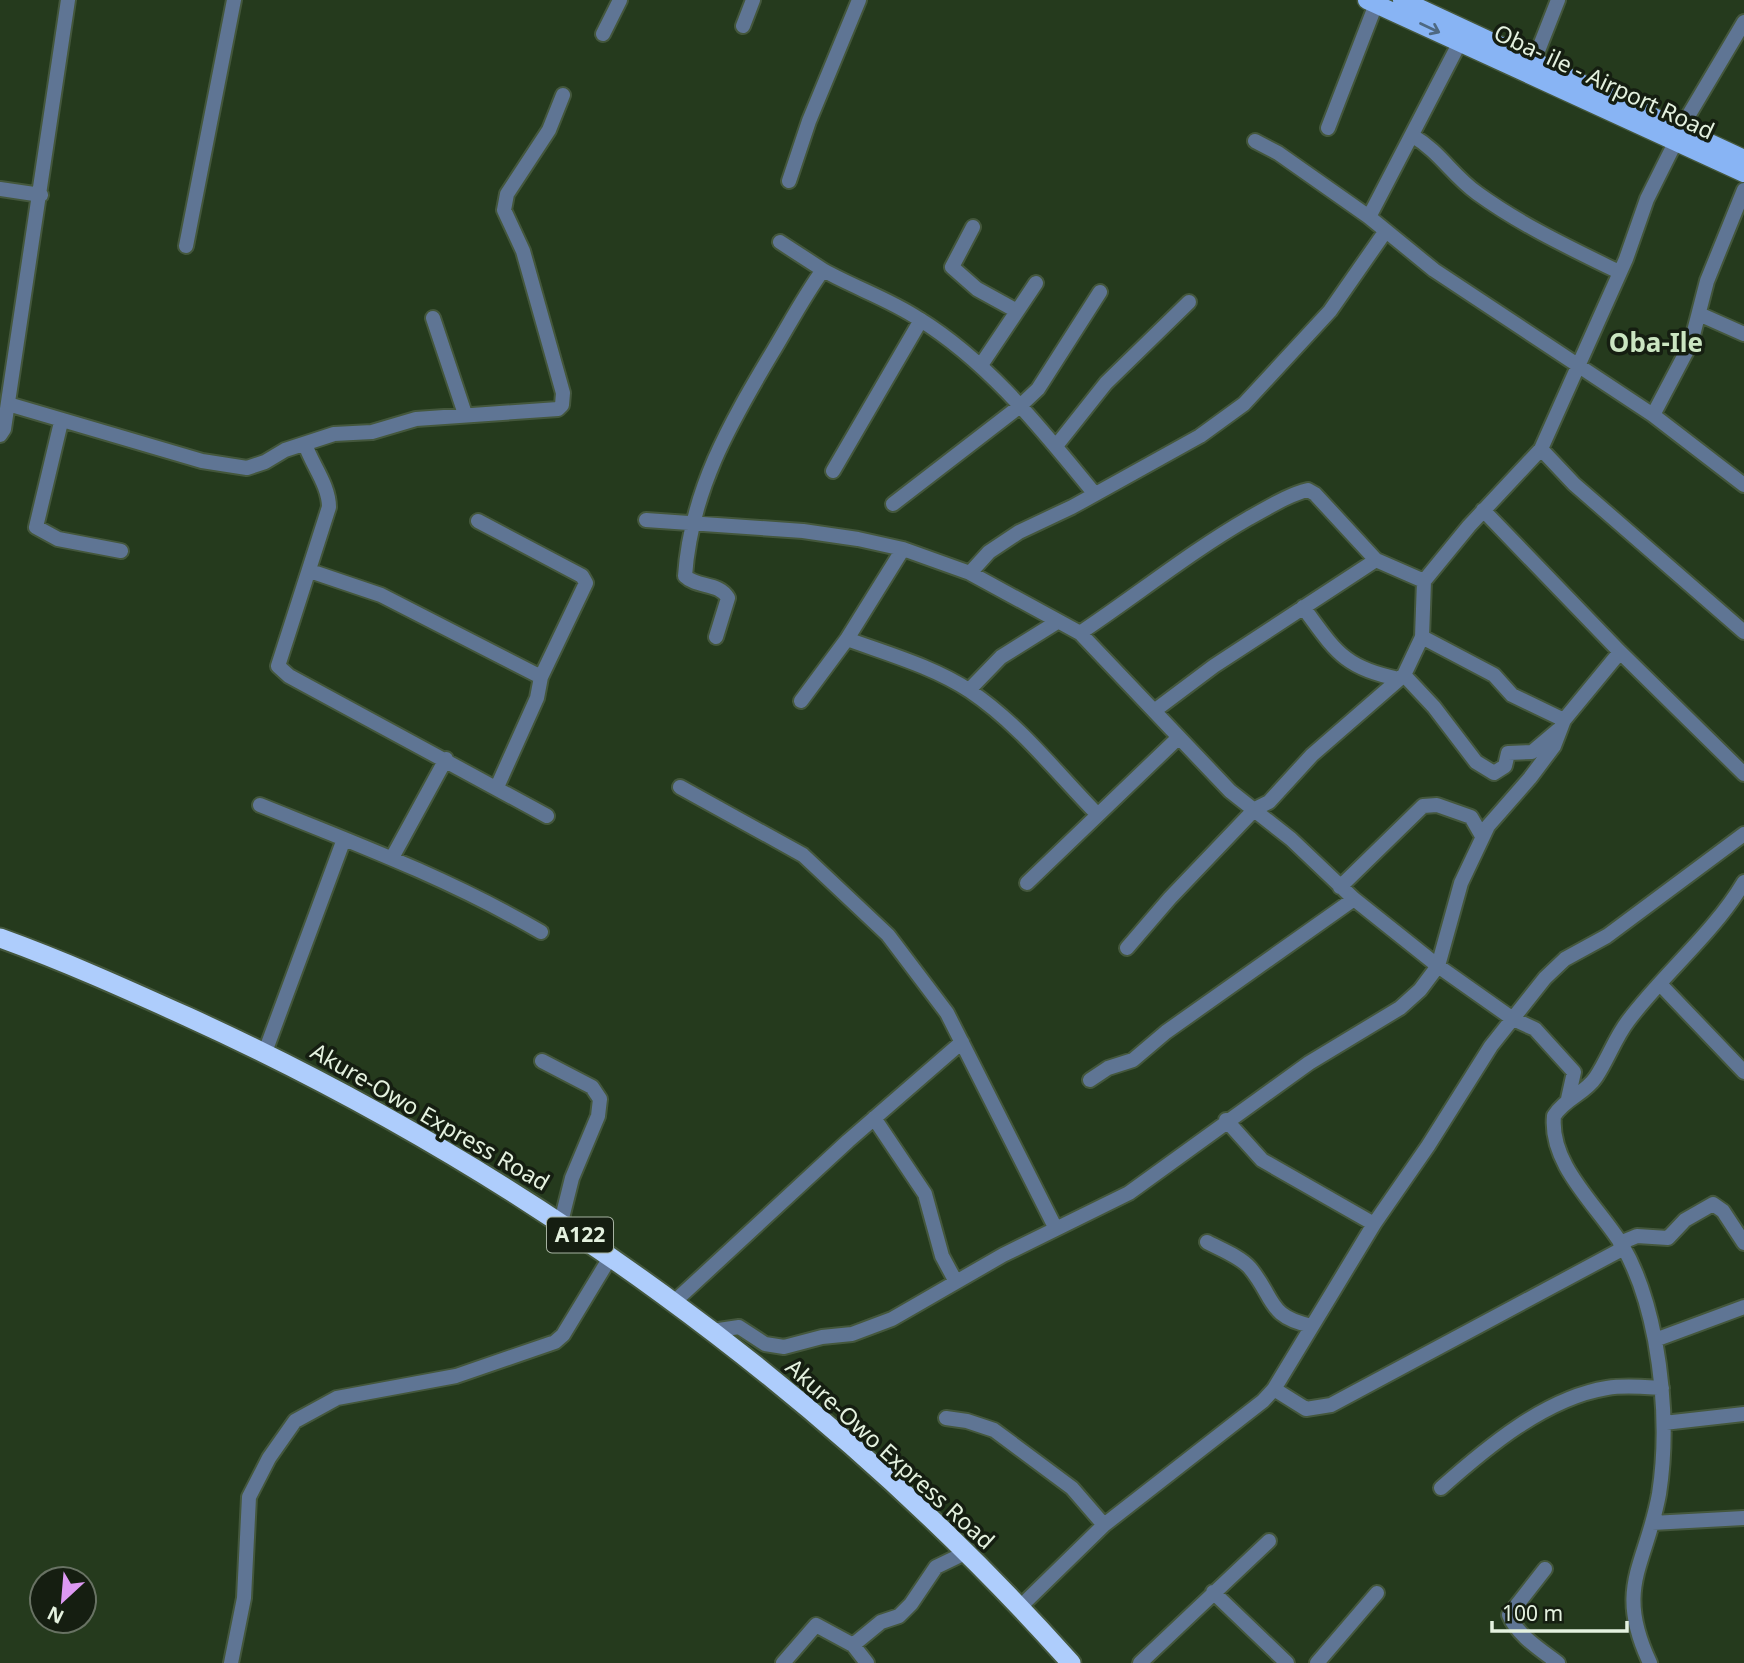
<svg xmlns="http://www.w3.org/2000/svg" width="1744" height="1663" font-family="'Noto Sans',sans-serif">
	<rect width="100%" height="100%" fill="#253a1d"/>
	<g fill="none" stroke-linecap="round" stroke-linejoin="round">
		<defs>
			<path id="minor" d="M743,26L753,0
				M603,34L620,0
				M1534,61L1558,0
				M1328,128L1376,4
				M1681,128L1744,22
				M1413,136C1440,152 1452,175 1477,193C1521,225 1570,248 1619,272
				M1255,141L1278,153L1369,217L1434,270L1653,415L1744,485
				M789,181L809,121L859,0
				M0,189L41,195
				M1369,217L1460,42
				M973,227L952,267L977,289L1017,311
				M780,242L823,270
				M186,246L234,0
				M1699,314L1744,334
				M433,318L465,414
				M981,365L1036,283
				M8,404L202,461L247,468L265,462L285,450L334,434L372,432L416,419L558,409L562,405L563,393L523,251L504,210L507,194L549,130L563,95
				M1653,415L1691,343L1707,281L1744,190
				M61,422L36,527L58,539L121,551
				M0,435L4,429L68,0
				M305,444C312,465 329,485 329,507L278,666L289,676L547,816
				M1056,446L1106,383L1189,302
				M1541,449L1574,484L1744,632
				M833,471L921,320
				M893,504L1020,406L1038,389L1100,292
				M1483,510L1620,652L1744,774
				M646,520L803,531L858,539L903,549L970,573L1080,633L1230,791L1291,839L1354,899L1438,966L1513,1019L1535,1029L1574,1072L1568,1099
				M478,521L582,576L586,583L541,677
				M310,571L381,595L541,677L537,698L497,787
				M970,573L989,552L1019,532L1072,507L1200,436L1244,404L1330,311L1385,232
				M1303,607C1335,650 1343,668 1399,679
				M1080,633C1137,595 1190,552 1249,518C1268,508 1287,495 1308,490L1315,494L1376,560L1424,581L1469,526L1541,449L1626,259L1647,199L1676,141
				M716,637L728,598C719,582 697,588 685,576C691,491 729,425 772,353C789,325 804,296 823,270C855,288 889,299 919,319C990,363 1042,430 1094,493
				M1422,637L1494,675L1512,695L1564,720
				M847,639C888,654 934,667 970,691C1019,724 1056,772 1097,814
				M1404,675L1434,707L1476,762L1494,773L1505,766L1508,753L1532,752L1558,730
				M969,690L1001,657L1057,622
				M801,701L847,639L903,549
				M1154,711L1214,666L1376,560
				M680,787L803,855L888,935L947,1013L1056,1229
				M260,805C357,844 450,879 541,932
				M393,856L446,759
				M1027,883L1178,738
				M1340,887L1423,806L1437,805L1471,817L1482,836
				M1127,948L1170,898L1255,809L1269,802L1312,755L1404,675L1422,637L1424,581
				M1660,984L1744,1072
				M265,1052L344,839
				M542,1061L592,1087L600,1099L598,1116L572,1178L561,1222
				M1090,1080L1108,1068L1133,1060L1166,1032L1354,899
				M874,1118L925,1194L942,1256L956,1282
				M1226,1120L1262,1160L1374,1224
				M1207,1242C1220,1249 1241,1257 1250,1268C1275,1298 1267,1317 1312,1326
				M1620,1243L1637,1236L1668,1238L1685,1220L1713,1204L1723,1211L1744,1243
				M674,1302L848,1141L962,1042
				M712,1331L739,1327L765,1344L784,1347L822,1337L852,1334L892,1319L1003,1255L1129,1193L1309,1063L1400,1008L1420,990L1438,966L1461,883L1488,826L1530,778L1554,746L1564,720L1620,652
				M1655,1340L1744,1307
				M1274,1389L1306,1409L1331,1405L1624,1248
				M946,1418L967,1421L994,1430L1072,1488L1104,1525
				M1664,1423L1744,1414
				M1441,1488C1486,1448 1545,1398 1607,1388C1625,1385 1644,1387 1662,1388
				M1652,1523L1744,1518
				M1545,1569L1509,1615C1517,1635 1541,1650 1558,1663
				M1213,1592L1287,1663
				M1019,1608L1104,1525L1263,1401L1274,1389L1374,1224L1428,1146L1491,1046L1545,978L1565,959L1607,936L1744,834
				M853,1645L881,1622L899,1616L911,1604L936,1567L965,1553
				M231,1663L244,1598L249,1497L269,1458L295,1421L337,1398L456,1376L555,1342L563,1335L611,1256
				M783,1663L816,1625L853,1645L867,1663
				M1140,1663L1269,1541
				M1317,1663L1377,1593
				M1650,1663C1614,1587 1646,1566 1659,1494C1667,1443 1664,1390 1655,1340C1649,1309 1638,1272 1622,1245C1598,1206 1549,1165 1554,1116C1565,1098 1585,1094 1596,1077C1608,1059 1615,1038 1628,1021C1664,973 1713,934 1744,882"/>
			<path id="major" d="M1367,0L1744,173
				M1402,0L1744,159"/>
			<path id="highway" d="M0,938C64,961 126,989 188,1017C520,1168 827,1390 1071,1663"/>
		</defs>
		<!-- minor casing -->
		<use href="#minor" stroke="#44573c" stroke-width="18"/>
		<!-- major casing -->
		<use href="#major" stroke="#44573c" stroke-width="21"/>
		<!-- highway casing -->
		<use href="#highway" stroke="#44573c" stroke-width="23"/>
		<!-- minor -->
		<use href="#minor" stroke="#5f7594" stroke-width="14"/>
		<!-- major -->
		<use href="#major" stroke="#88b4f4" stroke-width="18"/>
		<!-- highway -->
		<use href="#highway" stroke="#aecdfc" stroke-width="19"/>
	</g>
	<!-- one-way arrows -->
	<defs><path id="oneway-shaft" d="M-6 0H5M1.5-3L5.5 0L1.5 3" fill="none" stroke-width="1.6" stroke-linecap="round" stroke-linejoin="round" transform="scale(1.75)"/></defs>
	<use stroke="#4e6982" href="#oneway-shaft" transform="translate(1430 28) rotate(25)"/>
	<g text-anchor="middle" stroke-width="7" stroke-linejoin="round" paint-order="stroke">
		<!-- shield labels -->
		<rect fill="#151e11" stroke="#a6b2a1" stroke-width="2" x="547" y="1217.5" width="66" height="35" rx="5"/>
		<g font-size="21" font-weight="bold" fill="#e4f1df">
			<text x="580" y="1242">A122</text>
		</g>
		<!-- street labels -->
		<g font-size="23" fill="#e4f1df" stroke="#151e11">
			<text transform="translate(1604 82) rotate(25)" y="8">Oba- ile - Airport Road</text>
			<text transform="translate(430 1117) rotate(30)" y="8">Akure-Owo Express Road</text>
			<text transform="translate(890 1454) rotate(42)" y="8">Akure-Owo Express Road</text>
		</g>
		<!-- quarter labels -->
		<g font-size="26" font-weight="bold" fill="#cae5c1" stroke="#151e11">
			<text x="1656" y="352">Oba-Ile</text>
		</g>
	</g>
	<!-- north arrow -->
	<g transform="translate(63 1600) rotate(206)"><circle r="33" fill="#151e11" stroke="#687263" stroke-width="2"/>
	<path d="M0-5L12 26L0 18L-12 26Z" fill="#dd99f3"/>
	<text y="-10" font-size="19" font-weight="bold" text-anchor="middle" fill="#e4f1df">N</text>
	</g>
	<!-- scale -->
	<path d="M1492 1621v10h135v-10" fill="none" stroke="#e4f1df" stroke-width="3.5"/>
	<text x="1502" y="1621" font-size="21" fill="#e4f1df" stroke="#151e11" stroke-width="5" paint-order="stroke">100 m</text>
</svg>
